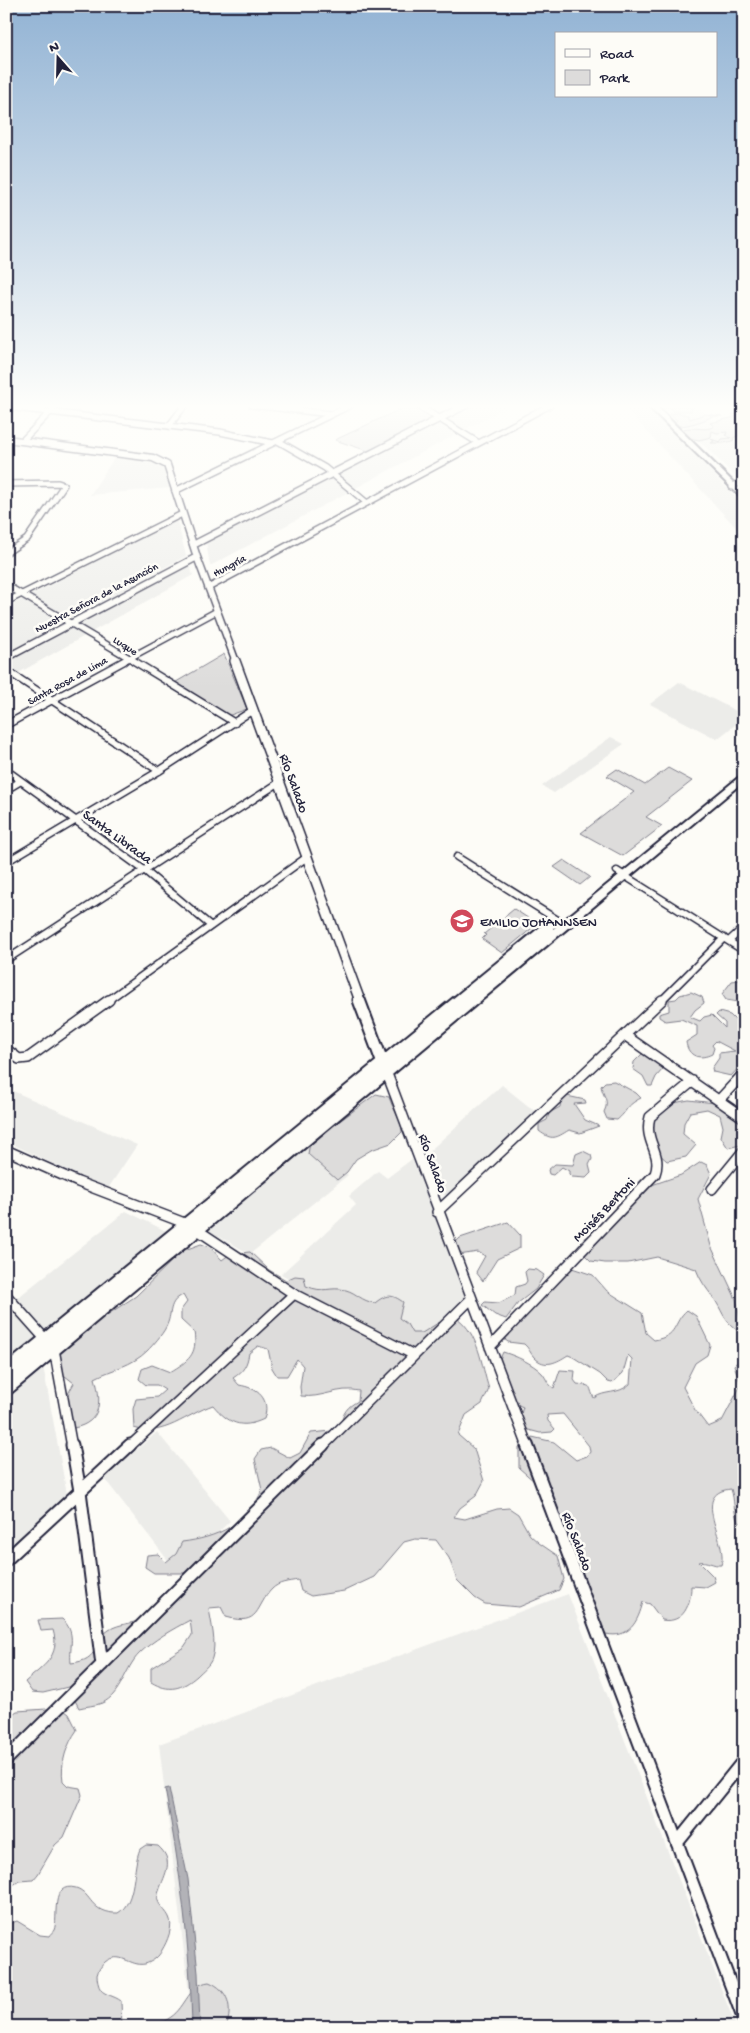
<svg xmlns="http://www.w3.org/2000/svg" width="750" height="2033" font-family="'Gochi Hand',sans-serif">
	<rect width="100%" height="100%" fill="#fdfcf7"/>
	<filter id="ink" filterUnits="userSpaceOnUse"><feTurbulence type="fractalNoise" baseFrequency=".02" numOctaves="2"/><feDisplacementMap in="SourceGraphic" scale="10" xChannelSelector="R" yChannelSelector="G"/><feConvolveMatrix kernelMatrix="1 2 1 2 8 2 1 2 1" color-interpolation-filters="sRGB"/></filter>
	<g filter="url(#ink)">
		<!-- built -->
		<path fill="#ecece9" d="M473,405H511L210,566L206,542Z
			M622,405H647L744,506V536Z
			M663,405H696L744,450V485Z
			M116,455L160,461L170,488L90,495Z
			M177,520L186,556L6,653V608Z
			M188,561L193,575L6,680V661Z
			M679,682L744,715V718L717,739L650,704Z
			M611,737L624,744L554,793L542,786Z
			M502,1085L537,1113L451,1196L440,1194L425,1155Z
			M6,1088L137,1145L107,1190L6,1141Z
			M313,1142L348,1175L250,1254L206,1229Z
			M412,1159L466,1295L465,1300L419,1344L408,1345L281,1274L356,1205L349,1196L378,1171L387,1178Z
			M126,1211L168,1232L6,1365V1307Z
			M43,1366L68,1500L6,1555V1397Z
			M157,1432L230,1521L177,1572L104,1478Z
			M568,1594L736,2027H193L159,1744Z"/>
		<!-- green -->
		<path fill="#dddcdb" stroke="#807f8b" d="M409,405H413L435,419L368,451L335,440Z
			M655,405C666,405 684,403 693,407L691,411H673L671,407L663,409L658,406L684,433L683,429C694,426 707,432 714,426L710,423L735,417L732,414L744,415L742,420L744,422L736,424H744V433L733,438L734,440C725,444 720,443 711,443L714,441L711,439L720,442L722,439L731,438L726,435L727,432L717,433L712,431L711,437L699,440L690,438L730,479Z
			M677,413L688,415L690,419L705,414L722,416H712C708,420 684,427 678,426L675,422L677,420L669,414Z
			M224,654L247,709L225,717L171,685Z
			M668,768L692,781L646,817L662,826L623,856L581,833L634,792L607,776L617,769L645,785Z
			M564,860L590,877L580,885L554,867Z
			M514,909L537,924L502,953L482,939L486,935L484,934Z
			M739,980L744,982V1003L726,1000L722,994L732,981Z
			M691,992L702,997L704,1003L695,1010L690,1017L700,1021L704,1017L712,1015L725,1028V1023L716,1015L719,1012L730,1015L735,1020L744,1016V1062L731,1076L713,1072L712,1068L719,1058V1053L735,1051L716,1041L712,1045L714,1048L712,1054C700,1060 688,1057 686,1042L697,1035V1026L681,1019L665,1021L659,1017V1014L669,1011V1000L676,999L680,995Z
			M644,1052L663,1069L656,1077L652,1086H648L643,1076L633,1069L634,1062Z
			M614,1081L636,1093L641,1098C625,1106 628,1111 617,1120L607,1119L604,1112C610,1100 603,1097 601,1086L605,1082Z
			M376,1094L389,1097C393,1110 402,1120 402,1132L391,1143L371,1150L356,1159L347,1172L337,1180L308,1154L310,1143Z
			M567,1096L585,1100L586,1103L574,1104L585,1120L599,1126L580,1133L569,1130C556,1138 552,1141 539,1131V1124L547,1120L549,1113L560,1107L561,1100Z
			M689,1100L732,1105L744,1112V1144L728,1148L721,1137L723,1127L720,1115L707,1109L690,1112L684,1123L683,1134L696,1145L686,1157L667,1161L658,1153L646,1129C656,1108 666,1104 689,1100Z
			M583,1151L591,1155L592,1159L589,1165L591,1173L586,1178L572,1177L569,1174V1171L562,1167L553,1175L549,1174L548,1170L555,1164L573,1165L576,1154Z
			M701,1162L707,1165L711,1174L698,1199L711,1246L736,1299L741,1325L737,1330C722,1319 723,1311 713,1297C706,1288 700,1280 696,1269L657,1257L628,1263H605L591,1261L580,1250L582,1240L605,1226L643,1188L681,1175Z
			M508,1222L520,1235V1248L497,1259L483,1281L476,1272L485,1256L478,1252L459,1255L451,1247L460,1238Z
			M201,1244L210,1247L222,1260L230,1254L250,1252L269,1270L286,1280L295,1276L304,1277L306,1286C325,1294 329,1286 346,1290C357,1293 361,1301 375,1303C386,1294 392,1294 403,1302L399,1318L407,1324L412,1333H422L438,1323L457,1318C479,1334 481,1364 489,1389L482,1404L466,1415L458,1435L474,1449L484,1481L476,1496L460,1508L454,1517L465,1519L497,1509L509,1508L518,1514L530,1535L539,1543L558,1556L564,1579L559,1590L519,1607L485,1604L475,1598L457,1580L449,1558L436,1540L415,1539L404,1542L374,1577L344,1591L311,1596L301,1591L298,1580C288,1582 279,1582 272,1589C255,1606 261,1627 226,1617L221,1607L209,1608C211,1623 217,1643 212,1658C210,1665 202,1671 197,1676C182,1689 169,1693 151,1682V1668L184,1647L192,1635L190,1620C173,1629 153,1640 139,1654C125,1668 121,1695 102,1703C95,1706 86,1706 79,1708L68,1687L43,1693L32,1692L25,1682C43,1666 61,1657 53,1630L41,1631L38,1620L62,1619C77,1633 69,1645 71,1663C102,1660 91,1642 109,1630C119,1623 135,1624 145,1618C164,1608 177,1591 186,1573H154L145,1567L147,1555L158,1554L166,1562L176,1554L182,1542C216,1538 248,1524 262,1490L255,1459L261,1450L271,1448L290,1458L300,1453L311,1433L332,1431L341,1425C343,1412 347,1407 358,1401L359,1391C338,1386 322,1399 301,1396L300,1387L303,1366L297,1359L287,1376H277L272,1368L268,1349L258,1346L249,1353C247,1365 244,1371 233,1378L239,1385C258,1388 271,1399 264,1419C241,1430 228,1423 213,1405C187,1414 163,1438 134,1428L133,1409L136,1399L157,1397L165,1390L157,1385H146L139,1379L142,1369L152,1365L170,1372C188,1361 198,1355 194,1332L181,1320V1310L187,1302L183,1295C167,1302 173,1314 166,1327C162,1335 153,1345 147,1351C132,1366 112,1369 95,1378C103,1405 100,1425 68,1429L61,1424L63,1403L74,1383L60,1372L58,1364L60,1354L73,1337L136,1296L182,1251Z
			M572,1268L593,1275L607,1291L642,1313L646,1333L654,1340C679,1336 672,1323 687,1310L696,1316L710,1345L707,1355L695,1363L683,1387L695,1410L708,1427L722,1421L741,1385L734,1365L744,1356V1523L738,1522C733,1511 735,1501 731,1489C689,1493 729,1541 721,1565C713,1566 707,1560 699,1562L713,1576L715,1582L706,1587L691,1586C691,1604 684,1624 662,1620L650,1604L643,1602C638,1622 629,1639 606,1634L598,1624L542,1488L519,1468V1447L532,1437L554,1442L576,1460L587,1456L590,1452L589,1446L563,1414L547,1415L548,1421L555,1429L552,1432L540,1433L521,1428L520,1417L523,1407C506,1401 503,1377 499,1361L503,1352C516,1356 532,1363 542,1373C547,1379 547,1384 554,1388L560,1370L575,1371L574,1380L577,1384C594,1386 588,1386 594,1398C605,1390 618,1395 630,1384L632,1359L628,1355L623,1373L612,1383L608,1382L600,1374L573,1357L568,1355C557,1362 545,1369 534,1357C530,1353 529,1348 524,1344L508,1342L504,1339V1332Z
			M528,1269L537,1270L544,1275L536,1289L518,1303L506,1319L495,1315L482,1305L485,1302L499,1303L515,1295L516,1287L525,1284L527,1281L525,1272Z
			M61,1708L69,1714L77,1730C67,1744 60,1763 63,1781L68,1786L80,1788L82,1795L64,1837L55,1845L38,1874L33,1880L19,1881L6,1890V1823L10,1809L6,1800V1722L11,1715L17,1711Z
			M146,1845L158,1846C175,1861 165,1873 159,1891C154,1904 164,1907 169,1917C174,1926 167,1942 162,1950C159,1957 152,1962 145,1964C130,1967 120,1950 105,1962C102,1965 98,1970 97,1975C97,1979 98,1986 101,1990C105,1995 115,1996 121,2001L122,2027H6V1925L17,1921L40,1935L49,1936C50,1934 53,1932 54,1930C59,1919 49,1881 76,1888C92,1893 90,1914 118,1913C137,1902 132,1867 140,1849Z
			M209,1982C229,1990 233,2008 226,2027H153C159,2023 166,2021 171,2017C186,2007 189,1984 209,1982Z"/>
		<!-- water -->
		<path fill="#b2b2b7" stroke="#787885" d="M169,1788L188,1879L198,1973L200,2027H192V2024C190,1945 180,1868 165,1789Z"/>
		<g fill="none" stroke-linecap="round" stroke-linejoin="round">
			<defs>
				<path id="minor-far3" d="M252,405L331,414
					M417,405L477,442
					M739,405L744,409
					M6,407L220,432L273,443
					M169,426L185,405
					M22,441L57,405
					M278,441L325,468L367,503
					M6,484L58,483L64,485L27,539L6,553
					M732,487L744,480
					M175,491L351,405
					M6,585L136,662
					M208,588L550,405
					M6,602L182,514
					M122,662L217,611"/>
				<path id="minor-far2" d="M134,661L235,723
					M6,670L159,771
					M6,725L124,661
					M6,770L144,870L211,926
					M6,790L21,781
					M457,857L564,924
					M6,862L159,771L253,710
					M617,871L744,951
					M729,941L744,927
					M6,960L280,782
					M107,1001L307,857
					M661,1001L724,938"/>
				<path id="minor-far1" d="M626,1036L744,1118
					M6,1049L19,1059L28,1058L109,1000
					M386,1071L528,1447
					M719,1100L744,1073
					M6,1150L78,1182L187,1224
					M712,1189L744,1150
					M437,1212L662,1000
					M196,1229L294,1294L414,1355
					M6,1295L54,1349L72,1447
					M490,1347L655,1174C663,1152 643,1142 650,1117L693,1081
					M129,1447L294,1294
					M322,1447L471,1299"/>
				<path id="minor" d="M72,1445L80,1491L102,1665
					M527,1445L744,2020
					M6,1560L130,1445
					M6,1760L323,1445
					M677,1843L744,1760"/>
				<path id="tertiary-far2" d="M6,439L153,458L167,465L197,557L236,662
					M193,545L466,405
					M6,658L197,557"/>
				<path id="tertiary-far1" d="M235,661L360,1001"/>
				<path id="tertiary" d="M359,1000L385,1069"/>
				<path id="secondary" d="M744,773V781L11,1393L6,1395V1364L545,923H553L554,926L553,929Z"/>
				<path id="primary" d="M647,405H655L744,493V500Z"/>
			</defs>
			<!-- minor-far3 casing -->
			<use href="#minor-far3" stroke="#22223b" stroke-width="8"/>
			<!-- minor-far2 casing -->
			<use href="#minor-far2" stroke="#22223b" stroke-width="9"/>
			<!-- minor-far1 casing -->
			<use href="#minor-far1" stroke="#22223b" stroke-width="12"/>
			<!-- minor casing -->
			<use href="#minor" stroke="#22223b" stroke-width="15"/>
			<!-- tertiary-far2 casing -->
			<use href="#tertiary-far2" stroke="#22223b" stroke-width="9"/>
			<!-- tertiary-far1 casing -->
			<use href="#tertiary-far1" stroke="#22223b" stroke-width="12"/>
			<!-- tertiary casing -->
			<use href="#tertiary" stroke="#22223b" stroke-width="15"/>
			<!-- secondary casing -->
			<use href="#secondary" stroke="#22223b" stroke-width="4"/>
			<!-- primary casing -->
			<use href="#primary" stroke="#22223b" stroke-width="4"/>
			<!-- minor-far3 -->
			<use href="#minor-far3" stroke="#fdfcf7" stroke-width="5"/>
			<!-- minor-far2 -->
			<use href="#minor-far2" stroke="#fdfcf7" stroke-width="6"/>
			<!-- minor-far1 -->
			<use href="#minor-far1" stroke="#fdfcf7" stroke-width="9"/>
			<!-- minor -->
			<use href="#minor" stroke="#fdfcf7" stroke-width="11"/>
			<!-- tertiary-far2 -->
			<use href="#tertiary-far2" stroke="#fdfcf7" stroke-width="6"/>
			<!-- tertiary-far1 -->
			<use href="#tertiary-far1" stroke="#fdfcf7" stroke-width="9"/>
			<!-- tertiary -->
			<use href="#tertiary" stroke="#fdfcf7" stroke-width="11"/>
			<!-- secondary -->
			<use href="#secondary" fill="#fdfcf7" fill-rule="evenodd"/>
			<!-- primary -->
			<use href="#primary" fill="#fdfcf7" fill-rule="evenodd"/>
		</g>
	</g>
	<!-- sky -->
	<linearGradient id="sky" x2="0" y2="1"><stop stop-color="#92b3d4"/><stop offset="0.59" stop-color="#fefefb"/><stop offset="1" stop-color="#fefefb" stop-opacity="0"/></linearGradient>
	<rect width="750" height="689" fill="url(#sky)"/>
	<!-- icons -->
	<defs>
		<symbol id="school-disc" viewBox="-11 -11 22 22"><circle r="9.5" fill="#d1495b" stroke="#fdfcf7"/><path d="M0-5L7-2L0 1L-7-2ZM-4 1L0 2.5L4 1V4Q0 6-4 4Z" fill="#fff"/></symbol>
	</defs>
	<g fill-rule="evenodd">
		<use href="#school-disc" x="448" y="907" width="28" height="28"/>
	</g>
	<g text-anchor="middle" stroke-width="5" stroke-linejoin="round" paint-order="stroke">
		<!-- far-street labels -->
		<g font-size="11" fill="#22223b" stroke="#fdfcf7">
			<text transform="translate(229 565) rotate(-28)" y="4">Hungría</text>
			<text transform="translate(96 597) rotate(-28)" y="4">Nuestra Señora de la Asunción</text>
			<text transform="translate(126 645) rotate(32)" y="4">Luque</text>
			<text transform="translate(67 680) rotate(-29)" y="4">Santa Rosa de Lima</text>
		</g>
		<!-- street labels -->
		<g font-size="14" fill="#22223b" stroke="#fdfcf7">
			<text transform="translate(295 783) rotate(70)" y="5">Río Salado</text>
			<text transform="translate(118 836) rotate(36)" y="5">Santa Librada</text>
			<text transform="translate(434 1163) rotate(70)" y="5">Río Salado</text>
			<text transform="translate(603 1209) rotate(-46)" y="5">Moisés Bertoni</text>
			<text transform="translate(578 1541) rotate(69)" y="5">Río Salado</text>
		</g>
		<!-- poi labels -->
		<g font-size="14" fill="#22223b" stroke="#fdfcf7" text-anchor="start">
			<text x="480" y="926">EMILIO JOHANNSEN</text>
		</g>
	</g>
	<!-- margin -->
	<rect width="750" height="2033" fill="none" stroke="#fdfcf7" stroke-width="25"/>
	<rect x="12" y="12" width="725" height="2008" fill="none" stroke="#22223b" stroke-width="2" filter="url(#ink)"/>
	<!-- legend -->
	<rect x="555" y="32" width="162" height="65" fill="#fdfcf7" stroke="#a5a5ac"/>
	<rect x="565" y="49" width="25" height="8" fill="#fdfcf7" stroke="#a5a5ac"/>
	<text x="600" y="58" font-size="15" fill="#22223b">Road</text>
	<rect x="565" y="70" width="25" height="15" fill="#dddcdb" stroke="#a5a5ac"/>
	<text x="600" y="82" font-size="15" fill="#22223b">Park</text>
	<!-- north arrow -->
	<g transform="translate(58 58) rotate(340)" stroke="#fdfcf7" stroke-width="4" paint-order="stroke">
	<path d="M0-4L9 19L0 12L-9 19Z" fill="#22223b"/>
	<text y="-8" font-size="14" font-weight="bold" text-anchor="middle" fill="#22223b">N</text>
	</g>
</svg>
